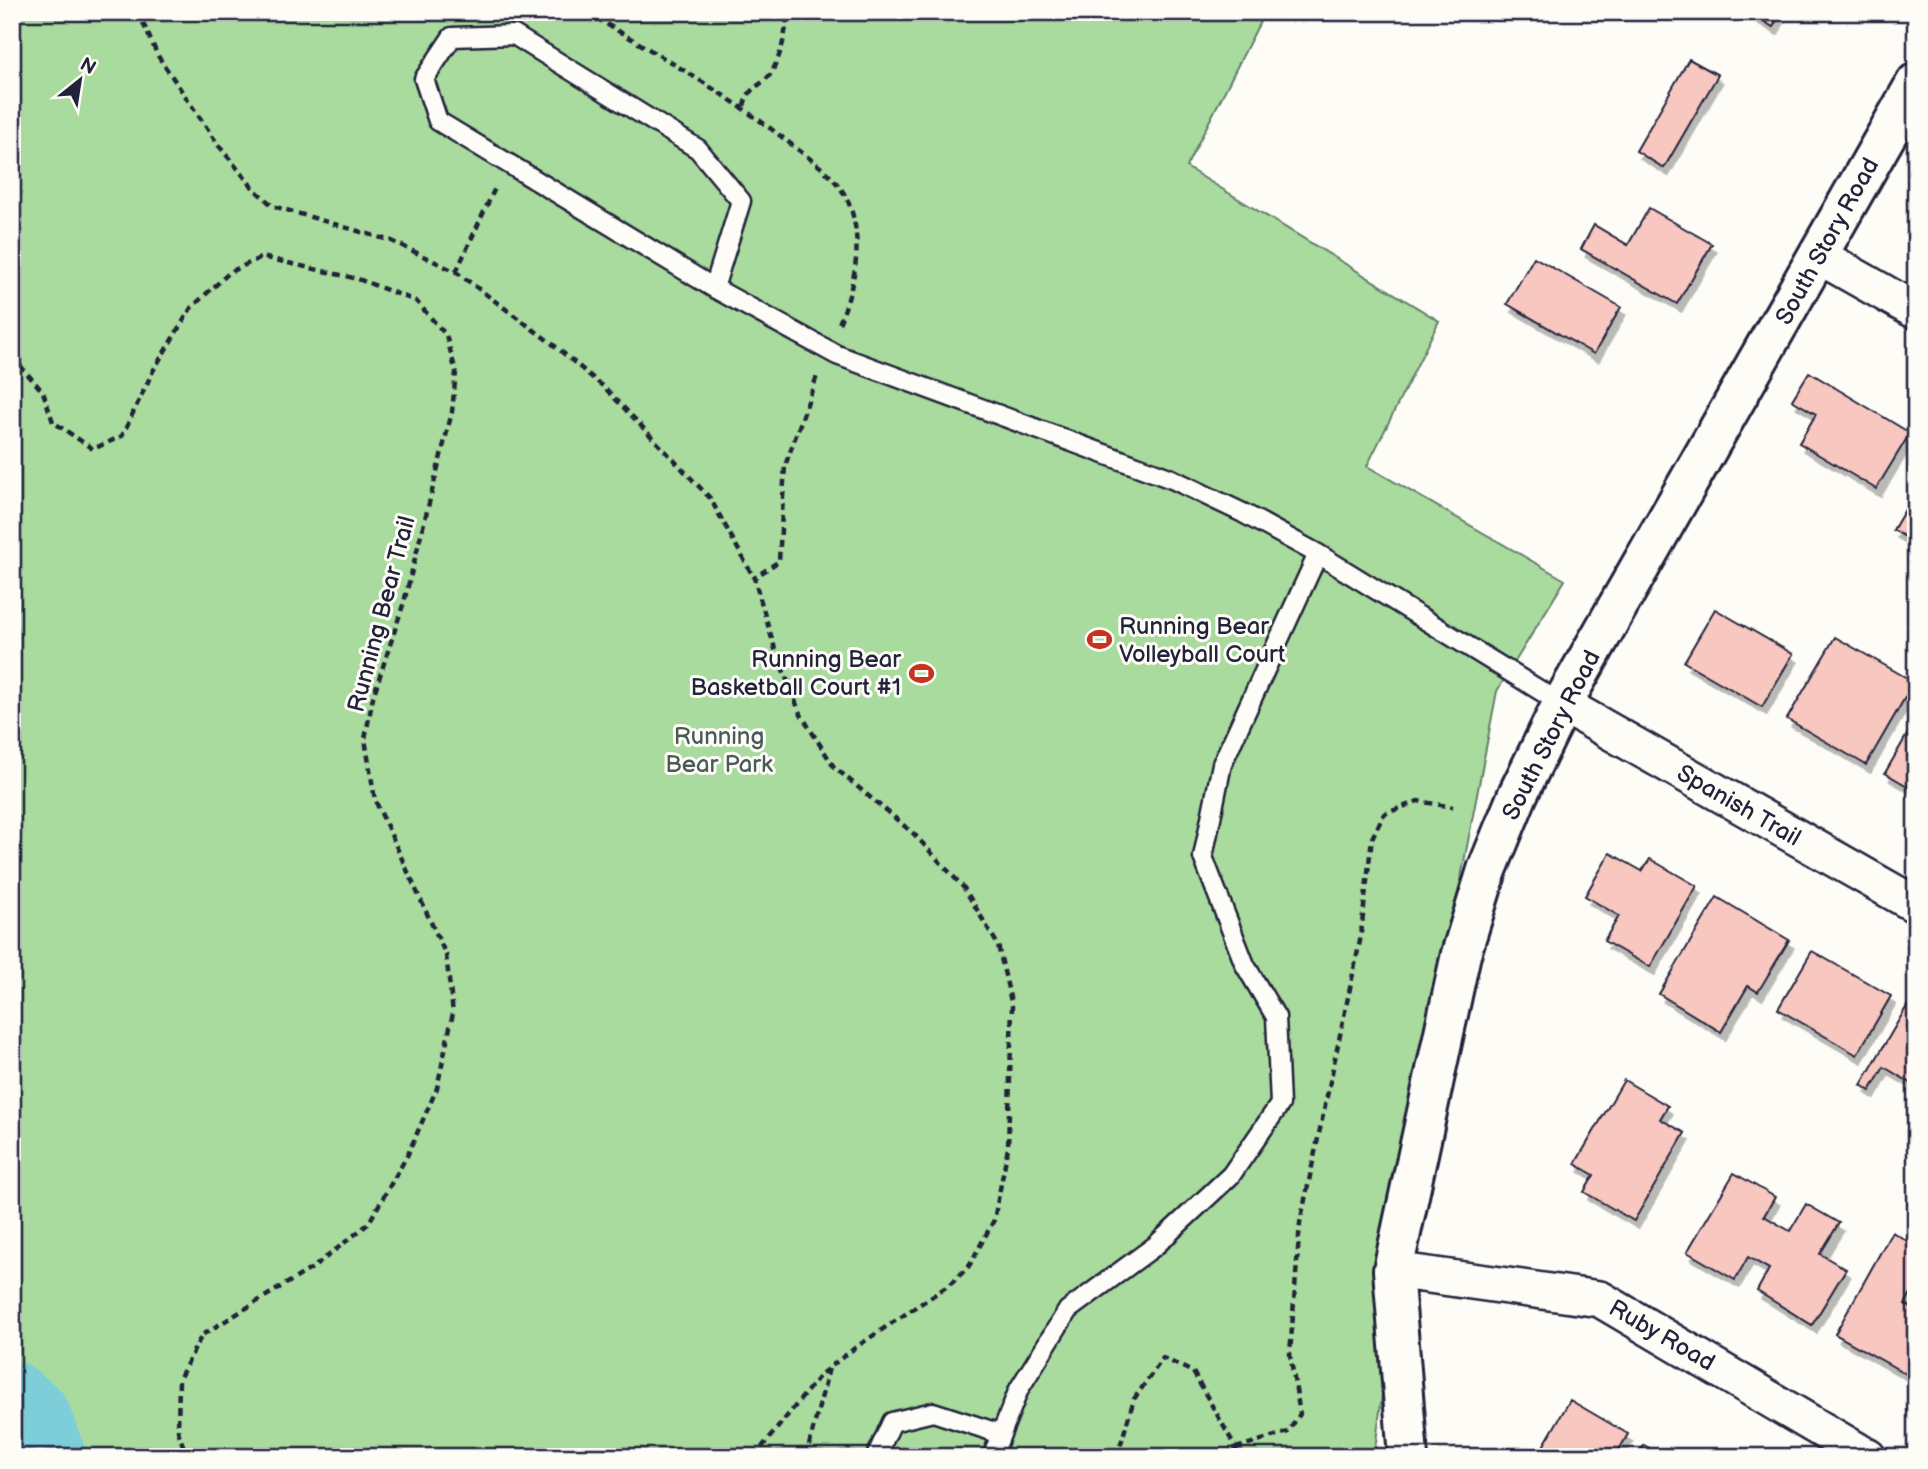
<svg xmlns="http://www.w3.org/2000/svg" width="1928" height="1469" font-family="'Balsamiq Sans',sans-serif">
	<defs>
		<filter id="shadow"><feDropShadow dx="4.5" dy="8" stdDeviation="0" flood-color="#0004"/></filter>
	</defs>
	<rect width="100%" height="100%" fill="#fdfcf7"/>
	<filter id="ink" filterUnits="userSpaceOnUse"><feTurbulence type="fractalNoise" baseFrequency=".0143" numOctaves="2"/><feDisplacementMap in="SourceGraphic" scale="14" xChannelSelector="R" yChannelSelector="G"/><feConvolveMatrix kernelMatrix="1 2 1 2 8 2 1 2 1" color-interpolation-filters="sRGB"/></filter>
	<g filter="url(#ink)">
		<!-- green -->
		<path fill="#a8db9d" stroke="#657e6c" stroke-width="2" d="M12,12H1265L1186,167L1439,321L1367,466L1565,580L1497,691L1425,1064L1374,1457H12Z"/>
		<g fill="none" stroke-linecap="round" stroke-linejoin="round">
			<!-- river -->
			<path stroke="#7eced9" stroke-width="70" d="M12,1396L35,1414L51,1457"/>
		</g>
		<!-- building -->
		<path fill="#f7c7c0" stroke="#22223b" stroke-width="2" filter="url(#shadow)" d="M1748,12H1781L1773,27Z
			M1689,59L1718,75L1664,168L1636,151Z
			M1649,208L1712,244L1677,304L1581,249L1594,225L1628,245Z
			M1534,257L1621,307L1594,354L1507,304Z
			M1809,372L1910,433L1876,489L1799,443L1816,414L1792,400Z
			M1916,457V474L1908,469Z
			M1916,491V543L1893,530Z
			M1715,609L1793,654L1762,707L1684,662Z
			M1835,637L1914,682L1866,765L1787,719Z
			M1916,719V791L1885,773Z
			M1610,853L1642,871L1650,859L1697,886L1650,967L1604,941L1619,916L1585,896Z
			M1717,897L1789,940L1758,992L1748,986L1721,1032L1659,994Z
			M1812,951L1891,996L1857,1055L1778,1009Z
			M1907,1006L1916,1011V1086L1884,1067L1870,1091L1861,1085Z
			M1624,1080L1668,1106L1660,1119L1685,1133L1634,1221L1584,1192L1594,1175L1575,1164Z
			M1734,1173L1775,1197L1764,1216L1790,1231L1806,1204L1839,1223L1820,1254L1846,1269L1812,1325L1757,1291L1769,1269L1748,1257L1735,1280L1687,1252Z
			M1892,1232L1916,1246V1284L1905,1304L1916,1310V1361L1908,1375L1835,1334Z
			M1570,1400L1628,1434L1615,1457H1537Z
			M1644,1445L1665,1457H1637Z"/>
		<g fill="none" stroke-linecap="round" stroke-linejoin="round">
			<defs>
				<path id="service" d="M714,288L438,121L424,79L452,37L514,35L698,149L741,201L714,288L837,355L1172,479L1243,513L1318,554L1562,704
					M876,1457L892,1422L933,1412L1001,1434
					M992,1457L1019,1389L1068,1310L1155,1246L1231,1175L1280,1104L1276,1017L1245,965L1203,857L1222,764L1318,554"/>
				<path id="minor" d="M1819,256L1916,311
					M1562,704L1916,905
					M1393,1270L1600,1299L1868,1457"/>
				<path id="secondary" d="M1408,1457L1393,1270L1461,954L1487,870L1518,794L1562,704L1916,83"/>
			</defs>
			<!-- service casing -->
			<use href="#service" stroke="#22223b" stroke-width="23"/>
			<!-- minor casing -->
			<use href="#minor" stroke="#22223b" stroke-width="40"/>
			<!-- secondary casing -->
			<use href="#secondary" stroke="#22223b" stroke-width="44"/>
			<!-- path -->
			<path stroke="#22223b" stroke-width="4.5" stroke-dasharray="7 5" stroke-linecap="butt" d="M138,12L158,56L219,146L255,190L273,206L392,241L456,272L550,342L606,389L710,498L754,578
				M586,12C657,54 728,94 792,145C813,161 837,177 848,201C865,241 854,289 838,326
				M744,106C749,84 762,88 771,73C781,57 787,30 787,12
				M456,272L495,188
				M12,356L43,392L53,422L93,449L122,436L153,371L191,308L230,272L262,257L358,279L416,301L446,335L456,372L452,412L404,602L373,697L365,739L375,800L446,955L453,1013L437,1088L407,1156L368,1224L314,1267L202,1335L179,1379L178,1431L187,1457
				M1236,1448L1288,1432L1300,1414L1290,1354L1300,1223L1360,941L1372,838L1384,814L1418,801L1453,807
				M754,1457L821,1374L856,1347L952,1283L969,1266L994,1220L1008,1148L1012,1006L998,945L964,888L914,834L834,767L800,713L775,649L754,578L779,561L785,466L817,376
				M806,1457L829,1368
				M1117,1457L1134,1399L1163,1358L1193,1372L1236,1448L1234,1457"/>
			<!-- service -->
			<use href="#service" stroke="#fdfcf7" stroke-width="18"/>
			<!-- minor -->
			<use href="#minor" stroke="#fdfcf7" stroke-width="35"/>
			<!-- secondary -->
			<use href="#secondary" stroke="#fdfcf7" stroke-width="38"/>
		</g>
	</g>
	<!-- icons -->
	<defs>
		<symbol id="stadium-bare" viewBox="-9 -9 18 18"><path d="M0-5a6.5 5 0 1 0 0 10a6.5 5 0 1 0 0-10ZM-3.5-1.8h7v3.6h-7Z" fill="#c8321e" stroke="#fdfcf7" stroke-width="2.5" paint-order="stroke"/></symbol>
	</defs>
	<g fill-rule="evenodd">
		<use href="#stadium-bare" x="1082" y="622" width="35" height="35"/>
		<use href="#stadium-bare" x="904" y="656" width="35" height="35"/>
	</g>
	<g text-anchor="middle" stroke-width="6" stroke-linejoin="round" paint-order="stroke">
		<!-- street labels -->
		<g font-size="24" fill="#22223b" stroke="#fdfcf7">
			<text transform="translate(1827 241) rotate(-61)" y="8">South Story Road</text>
			<text transform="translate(381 614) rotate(-75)" y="8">Running Bear Trail</text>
			<text transform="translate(1551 735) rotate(-63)" y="8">South Story Road</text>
			<text transform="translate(1739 805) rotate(30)" y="8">Spanish Trail</text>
			<text transform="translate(1662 1335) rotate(30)" y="8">Ruby Road</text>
		</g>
		<!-- poi labels -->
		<g font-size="24" fill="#22223b" stroke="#fdfcf7" text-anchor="start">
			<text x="1119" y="634">Running Bear<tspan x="1119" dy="28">Volleyball Court</tspan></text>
			<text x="901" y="667" text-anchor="end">Running Bear<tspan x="901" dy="28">Basketball Court #1</tspan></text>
		</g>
		<!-- park labels -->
		<g font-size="24" fill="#4a5a58" stroke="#fdfcf7">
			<text x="719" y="744">Running<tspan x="719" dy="28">Bear Park</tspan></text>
		</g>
	</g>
	<!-- margin -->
	<rect width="1928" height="1469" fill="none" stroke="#fdfcf7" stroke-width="42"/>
	<rect x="21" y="21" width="1886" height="1427" fill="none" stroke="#22223b" stroke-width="2.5" filter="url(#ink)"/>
	<!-- north arrow -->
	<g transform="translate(80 80) rotate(30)" stroke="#fdfcf7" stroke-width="5" paint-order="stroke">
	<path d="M0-5L12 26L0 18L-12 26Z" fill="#22223b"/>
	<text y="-10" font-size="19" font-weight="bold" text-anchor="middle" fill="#22223b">N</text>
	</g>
</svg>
